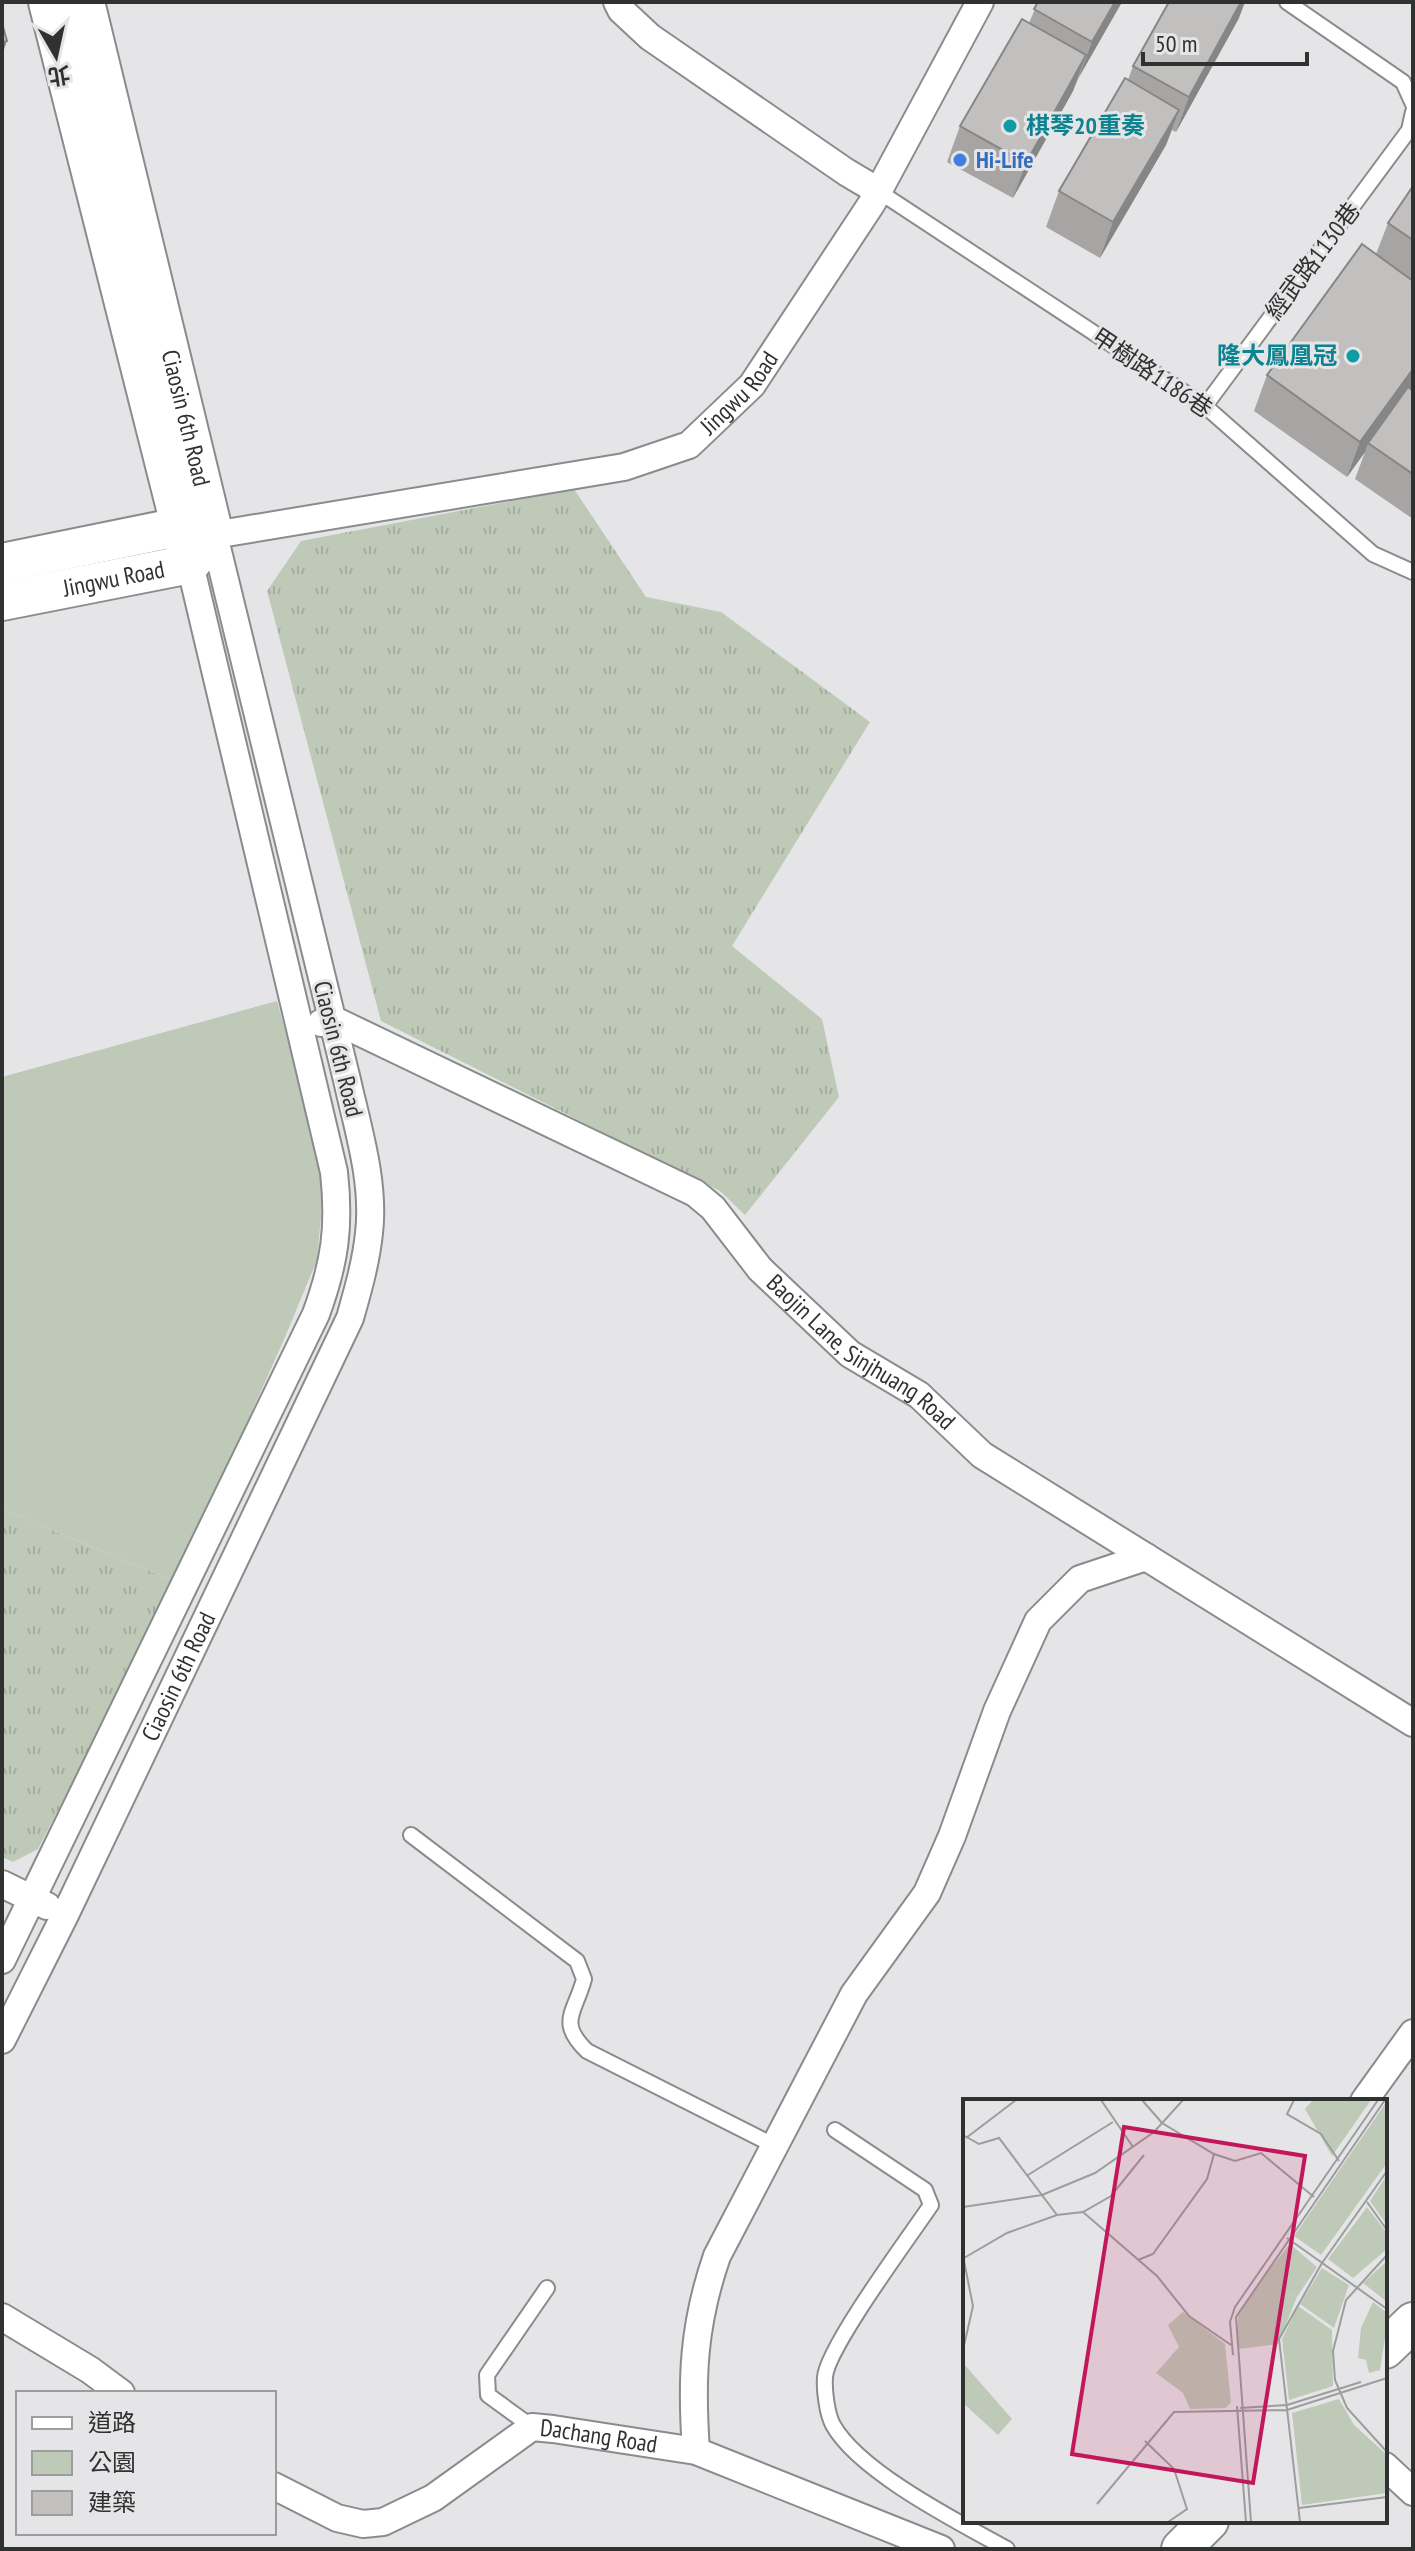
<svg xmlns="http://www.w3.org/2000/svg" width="1415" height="2551" font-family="'PT Sans Narrow','Noto Sans TC',sans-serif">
	<defs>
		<pattern id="grass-tufts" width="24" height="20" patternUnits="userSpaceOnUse" patternTransform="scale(2)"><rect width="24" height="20" fill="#becab7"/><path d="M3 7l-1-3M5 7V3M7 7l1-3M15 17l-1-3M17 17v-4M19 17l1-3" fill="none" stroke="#a4ae9e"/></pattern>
	</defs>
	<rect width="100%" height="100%" fill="#e5e5e7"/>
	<!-- grass -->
	<path fill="url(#grass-tufts)" d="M574,489L646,597L721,612L870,722L732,946L822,1019L839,1097L745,1215L720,1191L381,1021L267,591L301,541Z
		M2,1509L176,1582L38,1849L13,1862L2,1857Z"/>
	<!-- park -->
	<path fill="#becab7" d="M277,1001L313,1129L323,1194L317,1260L286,1335L176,1582L2,1509V1077Z"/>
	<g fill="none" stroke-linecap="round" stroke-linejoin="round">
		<defs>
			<path id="lane" d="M1287,2L1403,82L1413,104
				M878,191L1205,406L1373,554L1413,572
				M1205,406L1409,130L1413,112
				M411,1835L577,1961L584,1979C575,2013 557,2022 587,2051L775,2146
				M835,2130L925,2190L931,2205C910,2236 827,2348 825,2377C824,2390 827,2414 833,2425C859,2472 960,2523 1007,2549
				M532,2427L488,2395L487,2375L547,2288"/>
			<g id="street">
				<path d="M617,2L621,10L650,37L846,172L878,191"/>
				<path id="s1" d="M321,1023L332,1019L695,1193L713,1208L760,1269L850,1354L919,1395L982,1455L1413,1723"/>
				<path d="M2,1884L47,1906"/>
				<path d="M2,1960L316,1314C335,1262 340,1227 334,1172L190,564"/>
				<path id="s2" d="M2,2040L65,1915L350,1318C358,1290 366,1262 369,1233C375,1183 358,1129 347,1080L214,535L624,467L689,445L752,385L872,203L980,2"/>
				<path d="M1364,2101L1413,2033"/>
				<path d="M2,2317L90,2370L121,2393"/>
				<path d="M696,2451C691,2380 693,2325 717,2256L854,1994L927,1893L952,1836L997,1711L1038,1621L1080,1579L1146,1557"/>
				<path d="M1385,2466L1413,2492"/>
				<path id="s3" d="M274,2486L337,2518L363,2524L383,2522L433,2498L532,2427L553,2429L696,2451L941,2549"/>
			</g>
			<g id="secondary">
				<path d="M48,2L190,564"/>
				<path id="s4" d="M85,2L214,535"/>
				<path d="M2,563L179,527L204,533"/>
				<path id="s5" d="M2,601L190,564L205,546"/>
				<path d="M1385,2349L1413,2322"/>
				<path d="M1181,2549L1209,2521"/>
			</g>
		</defs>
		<!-- lane casing -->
		<use href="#lane" stroke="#8a8b8c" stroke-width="18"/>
		<!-- street casing -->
		<use href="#street" stroke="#8a8b8c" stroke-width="30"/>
		<!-- secondary casing -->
		<use href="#secondary" stroke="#8a8b8c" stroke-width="42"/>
		<!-- lane -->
		<use href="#lane" stroke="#fff" stroke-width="14"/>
		<!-- street -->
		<use href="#street" stroke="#fff" stroke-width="26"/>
		<!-- secondary -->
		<use href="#secondary" stroke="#fff" stroke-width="38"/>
	</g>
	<!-- wall -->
	<path fill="#a6a5a4" d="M1038,2H1122L1079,77L1073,91L1013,198L947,162L960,126L1029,23Z
		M1239,18L1176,132L1172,130L1166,145L1100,258L1046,227L1059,191L1128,80L1133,66Z
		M1413,186V387L1411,390L1413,391V519L1355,479L1365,452L1347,477L1254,411L1267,375L1376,254L1388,223Z"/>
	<!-- shaded-wall -->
	<path fill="#878686" d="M1115,2H1122L1079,77L1092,42Z
		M1241,2H1245L1239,18L1176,132L1189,97Z
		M7,41L2,55V42Z
		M1086,55L1073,91L1013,198L1026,163Z
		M1179,110L1166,145L1100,258L1113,222Z
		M1413,369V387L1371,445L1368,443L1365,452L1347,477L1360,442Z"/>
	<!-- building -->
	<path fill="#c1c0bf" stroke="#878686" stroke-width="2" d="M1038,2H1115L1092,42L1034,9Z
		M1169,2H1241L1189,97L1133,66Z
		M1022,19L1086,55L1026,163L960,126Z
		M2,23L7,41L2,42Z
		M1125,78L1179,110L1113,222L1059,191Z
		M1413,186V240L1388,223Z
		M1362,244L1413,281V369L1360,442L1267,375Z
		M1408,387L1413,391V474L1368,443Z"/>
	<!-- markers -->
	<g fill="#0f9aa8" stroke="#e5e5e7" stroke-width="3">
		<circle cx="1010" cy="126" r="8"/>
		<circle cx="1353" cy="356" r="8"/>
	</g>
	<circle fill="#3f7fe0" stroke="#e5e5e7" stroke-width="3" cx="960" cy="160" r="8"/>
	<g text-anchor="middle" stroke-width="6" stroke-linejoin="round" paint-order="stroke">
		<!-- culture labels -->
		<g font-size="24" font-weight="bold" fill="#0d838f" stroke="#e5e5e7" text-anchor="start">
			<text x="1026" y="134">棋琴20重奏</text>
			<text x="1337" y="364" text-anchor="end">隆大鳳凰冠</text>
		</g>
		<!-- shop labels -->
		<g font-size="24" font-weight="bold" fill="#366cbe" stroke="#e5e5e7" text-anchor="start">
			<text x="976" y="168">Hi-Life</text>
		</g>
		<!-- street labels -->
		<g font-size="24" fill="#303131" stroke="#e5e5e7">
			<text transform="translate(1313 261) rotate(-53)" y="8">經武路1130巷</text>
			<text transform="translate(1152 373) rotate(34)" y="8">甲樹路1186巷</text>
			<text dy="8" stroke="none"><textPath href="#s2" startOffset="2162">Jingwu Road</textPath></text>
			<text dy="8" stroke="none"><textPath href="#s4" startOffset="428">Ciaosin 6th Road</textPath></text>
			<text dy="8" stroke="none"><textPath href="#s5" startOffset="114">Jingwu Road</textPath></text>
			<text transform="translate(338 1049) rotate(76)" y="8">Ciaosin 6th Road</text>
			<text dy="8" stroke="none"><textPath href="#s1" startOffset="646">Baojin Lane, Sinjhuang Road</textPath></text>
			<text dy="8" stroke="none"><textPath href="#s2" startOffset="404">Ciaosin 6th Road</textPath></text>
			<text dy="8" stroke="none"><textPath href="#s3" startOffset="362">Dachang Road</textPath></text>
		</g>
	</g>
	<!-- overview -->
	<g transform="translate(963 2099)">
		<rect width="424" height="424" fill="#e5e5e7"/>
		<path d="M350,1H408L369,57L342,10ZM424,2V64L358,156L331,137ZM424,76V126L407,102ZM404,108L424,134V150L390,179L365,160ZM327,145L354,168L334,198L300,178ZM424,162V203L400,184ZM359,169L386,186L371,229L337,205ZM410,203L424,214V226L417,271L406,274L403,261L395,259L398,229ZM335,207L369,231L370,287L326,301L319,240ZM220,213L262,245L268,303L263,309L227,310L220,294L193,274L216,248L205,226ZM376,300L391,326L424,356V394L339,406L329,314Z" fill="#becab7"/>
		<path d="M300,178L334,198L315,245L275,250V216ZM1,265L49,320L35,336L0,304Z" fill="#becab7"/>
		<path fill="none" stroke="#9d9d9e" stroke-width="2" d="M138,1L170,48M179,1L199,24L251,55L272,62L298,54L351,98M331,1L324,15L358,35L376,62M0,36L16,45L36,39L94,116M3,39L53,1M65,76L150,23M404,103L424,131M0,108L79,96L132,74L191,33L220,1M120,113L194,177L226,217L268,246M324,139L424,210M424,156L383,201L370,252L372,281L384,309L424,353M1,159L44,134L94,116L120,113L148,97L181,56M175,161L190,155L244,80L251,55M424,234V274M0,251L10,207L0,157M270,256L267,223L272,208L415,1M274,307L283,423M277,309L324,306L398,283M182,342L211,370L224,410L205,423M134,405L211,313L324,311L424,279M336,409L424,398M288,423L273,218L422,1M337,423L316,240L359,164L424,72"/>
		<path fill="#c2185b" fill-opacity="0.15" stroke="#c2185b" stroke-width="4" d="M161,28L342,57L290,384L109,355Z"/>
		<rect width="424" height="424" fill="none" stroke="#303131" stroke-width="4"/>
	</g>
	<!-- border -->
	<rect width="1415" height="2551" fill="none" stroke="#303131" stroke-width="8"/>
	<!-- legend -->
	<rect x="16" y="2391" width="260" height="144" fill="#e5e5e7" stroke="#9d9d9e" stroke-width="2"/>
	<rect x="32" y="2417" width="40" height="12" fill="#ffffff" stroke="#9d9d9e" stroke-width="2"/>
	<text x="88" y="2431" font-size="24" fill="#303131">道路</text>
	<rect x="32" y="2451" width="40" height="24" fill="#becab7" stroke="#9d9d9e" stroke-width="2"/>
	<text x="88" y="2471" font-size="24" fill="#303131">公園</text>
	<rect x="32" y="2491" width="40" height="24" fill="#c1c0bf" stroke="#9d9d9e" stroke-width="2"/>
	<text x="88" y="2511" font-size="24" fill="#303131">建築</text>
	<!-- north arrow -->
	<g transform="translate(56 56) rotate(171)" stroke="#e5e5e7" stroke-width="6" paint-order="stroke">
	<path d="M0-6L14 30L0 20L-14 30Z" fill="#303131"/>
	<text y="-12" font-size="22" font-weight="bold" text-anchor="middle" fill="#303131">北</text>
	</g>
	<!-- scale -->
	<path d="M1143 52v12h164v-12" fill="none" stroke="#303131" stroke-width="4"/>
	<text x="1155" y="52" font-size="24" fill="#303131" stroke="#e5e5e7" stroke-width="6" paint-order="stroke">50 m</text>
</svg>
